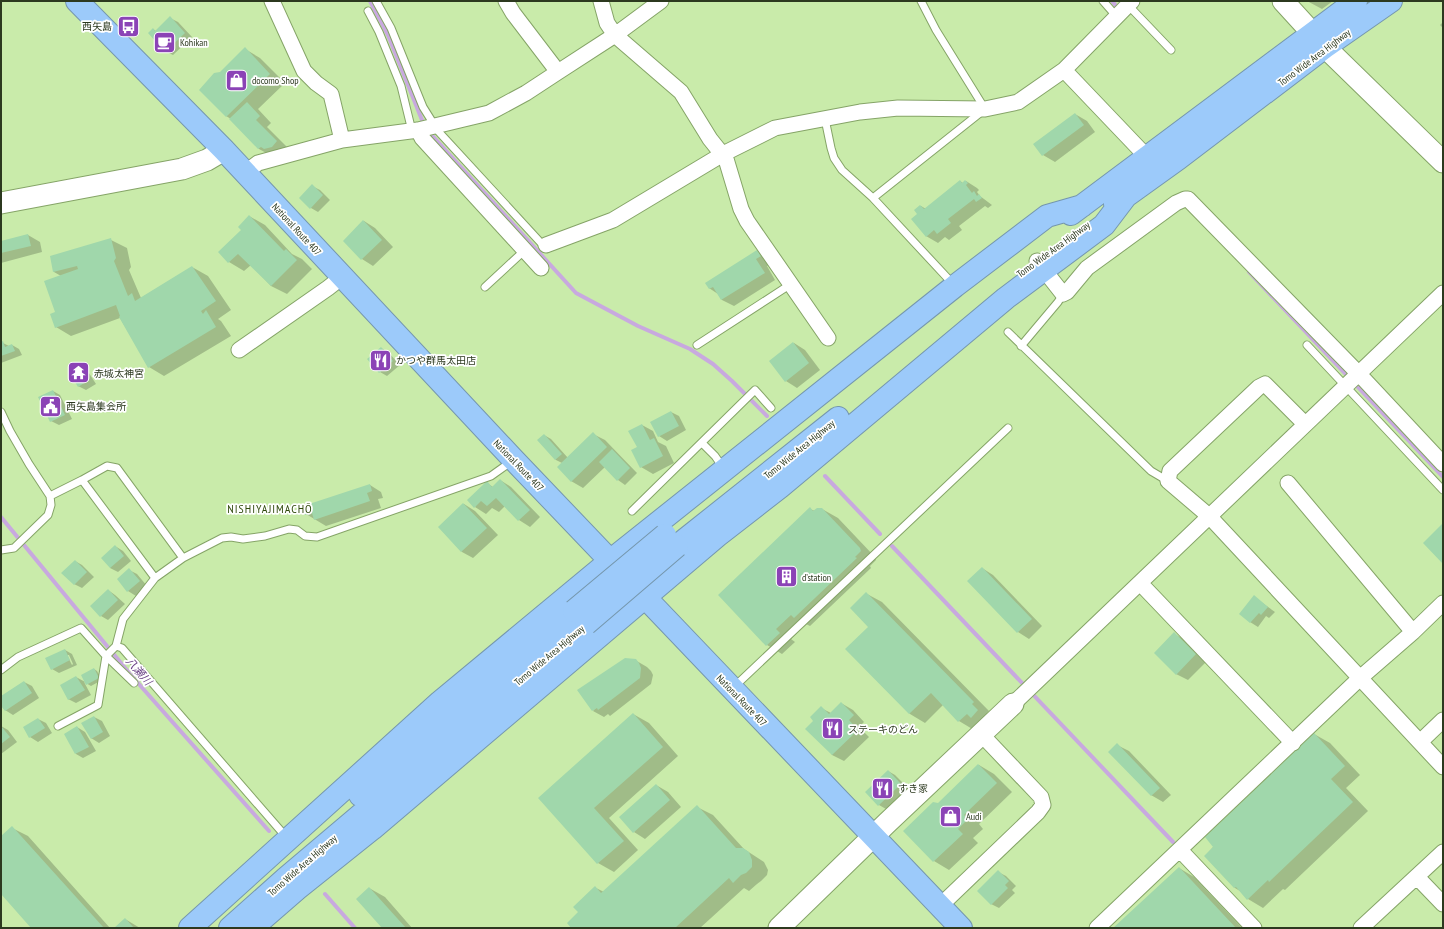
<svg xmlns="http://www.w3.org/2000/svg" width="1444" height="929" font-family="'PT Sans Narrow','Noto Sans JP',sans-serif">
	<rect width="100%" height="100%" fill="#c9ebaa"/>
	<!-- shadow -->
	<path fill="#0003" fill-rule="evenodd" d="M1307,1H1333L1322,9Z
		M170,18L178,22L192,37L173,55L165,51L153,29L156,31Z
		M1443,22V28L1440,25Z
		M245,49L260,58L285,83L258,109L271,123L267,127L288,148L270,155L259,149L231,119L226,116L220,73Z
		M1075,114L1087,121L1095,132L1055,162L1043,155L1035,145Z
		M960,181L963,183L966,181L977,188L979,190L977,192L980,196L992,205L988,208L985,206L959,226L962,230L949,240L945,237L938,243L926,236L918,214L921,206L926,209Z
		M312,186L320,190L330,200L318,212L311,208Z
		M249,216L265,225L292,254L302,259L312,269L287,294L271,286L251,265L244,271L229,262L219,252L242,230Z
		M364,221L375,228L393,247L373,266L362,259Z
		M28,235L40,242L42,252L1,263V242Z
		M111,240L127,248L131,267L129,270L141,298L192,267L208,276L231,310L218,319L221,321L231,336L164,376L149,367L120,318L71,336L56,327L61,276L54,272L51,257Z
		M757,252L769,258L772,263L767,266L775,280L734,306L722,300L718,294L709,288Z
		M1,343H3L9,346L12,345L19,349L22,355L1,363Z
		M794,343L805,350L820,370L797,388L786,381Z
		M381,348L388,352L400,365L387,376L380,372Z
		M79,365L87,370L96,384L86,390L78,386Z
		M53,391L60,395L72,419L59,425L51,421Z
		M671,412L679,416L686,430L667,441L659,436L652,422Z
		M642,425L653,431L658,442L666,446L674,463L653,474L641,467L638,447Z
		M593,434L605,440L637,473L625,485L618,480L605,467L583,488L571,481L562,463L556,460L538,440L544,435L551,439L568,458Z
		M500,480L511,487L540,517L530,527L519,520L505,506L499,512L492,508L486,514L475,507L487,483L493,487Z
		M370,485L381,492L383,498L378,499L381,508L326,526L306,514Z
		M464,504L475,511L498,535L473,558L462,552L439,527Z
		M810,509L815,511L822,509L838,518L875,557L876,560L870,566L871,568L810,626L806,624L791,639L795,642L782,654L767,645Z
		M115,546L123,551L131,561L118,572L110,568Z
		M75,561L82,565L94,577L82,588L74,584Z
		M982,568L993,575L1042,626L1029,639L1018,632Z
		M129,570L137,574L147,586L136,596L128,591L118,579Z
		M108,590L115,595L125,604L108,620L101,616Z
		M867,594L882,602L989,711L987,713L993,720L974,730L959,721L943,705L925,723L910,714L846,649L870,627Z
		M1254,597L1275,612L1269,618L1266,616L1258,627L1250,622Z
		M1174,634L1186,640L1207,661L1188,680L1176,674Z
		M65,650L72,654L77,665L59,673L52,669ZM67,655H69L73,664L72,665Z
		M635,660L647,667L651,671L653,675L651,684L610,716L608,714L604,717L593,711Z
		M94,669L97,671L102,680L91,686L84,682L91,695L76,703L68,699L76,677L87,683Z
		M24,682L32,686L39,698L13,715L5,710L1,704V697Z
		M841,703L853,710L864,722L859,727L869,737L844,761L832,755L815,721L821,708L831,713Z
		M633,714L649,723L678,756L609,818L638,850L614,872L598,863L540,798Z
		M94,717L102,721L110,736L99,743L91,738Z
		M38,719L46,723L52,733L38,742L30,737Z
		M1,726L8,730L17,742L1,754Z
		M77,727L85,732L96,751L83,758L76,754Z
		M1314,734L1330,743L1360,775L1346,788L1368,811L1285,890L1283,889L1263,908L1248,899L1240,891L1235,888L1205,856Z
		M1117,745L1129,751L1171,795L1163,802L1151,795Z
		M979,765L994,774L1012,792L979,824L983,829L973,838L978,843L949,870L934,861L938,804Z
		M888,771L895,775L908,788L886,809L879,805Z
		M656,785L668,792L681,807L645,839L634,832Z
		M697,807L713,815L744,849L764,862L768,870L767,875L761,881L757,884L749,891L744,888L700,928H573L580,912L596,888L604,892Z
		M12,828L28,836L110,928H33L1,893V838Z
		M1179,868L1194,877L1242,928H1115Z
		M998,872L1006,876L1016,886L1012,890L1015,893L999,908L991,904Z
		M369,888L385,897L412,928H383Z
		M125,919L140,928H115Z"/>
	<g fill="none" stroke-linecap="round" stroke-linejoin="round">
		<!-- stream -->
		<path stroke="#c8a9df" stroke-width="4" d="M370,1L388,35L424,125
			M1112,1L1117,7L1115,9
			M428,131L576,293L638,326L690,349L713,364L732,381L767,416
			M1249,272L1443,477
			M825,476L880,534
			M1,517L130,674L269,831
			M892,546L1173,842
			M325,894L355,928"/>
	</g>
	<!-- building -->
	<path fill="#a0d7ab" d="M170,16L185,33L165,52L148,33L153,28L155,31Z
		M245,47L270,74L226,117L199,90L214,73L220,72Z
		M247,102L260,116L256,120L277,141L272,147L264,149L261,147L258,149L229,119Z
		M1075,113L1084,125L1042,156L1033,144Z
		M960,180L962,183L965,180L968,183L966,185L972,193L974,191L977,196L979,194L982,198L976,202L974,199L948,219L951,223L937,234L934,230L926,237L911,219L917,214L914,210L920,205L924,209Z
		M312,184L323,195L310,209L299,198Z
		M249,215L284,251L286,249L297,260L271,286L238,254L228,263L218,252L241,230L238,227Z
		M363,220L382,240L361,260L343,241Z
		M28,234L31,246L1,253V241Z
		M111,238L116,258L114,261L128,296L132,293L135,301L192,266L216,301L201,311L203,314L206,310L216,327L148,368L119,317L120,316L116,305L55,328L50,314L55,312L44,281L78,269L77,266L53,272L50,256Z
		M757,250L761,256L756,259L765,273L721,300L713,287L709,289L705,283Z
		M3,341L5,347L12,344L15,351L1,356V342Z
		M793,342L809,363L785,382L769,361Z
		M381,347L393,361L379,373L367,359Z
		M79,364L89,380L78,387L72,377L73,376L69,370Z
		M53,390L65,415L50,422L38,397Z
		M671,411L679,426L658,437L650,422Z
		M642,424L650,440L654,438L663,456L640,468L631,450L637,447L628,431Z
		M593,432L607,447L571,482L557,467Z
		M544,434L562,454L555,460L537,440Z
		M612,449L630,468L617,481L599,462Z
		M500,479L530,510L518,521L496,498L487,506L481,501L474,508L467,500L487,481L492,487Z
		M370,484L372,491L367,493L370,501L314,520L312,513L305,515L303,506Z
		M463,503L487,528L461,552L438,527Z
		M810,507L813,511L817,508H822L860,548L861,551L855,557L857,558L794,618L791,615L776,629L780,633L766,646L718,595Z
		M1443,523V564L1423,543Z
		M115,545L124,556L110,568L101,558Z
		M75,560L87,572L74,585L61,573Z
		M982,567L1032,619L1017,633L967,581Z
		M129,568L140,581L127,592L117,579Z
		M108,589L118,600L100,617L90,606Z
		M866,592L974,702L972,704L978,710L971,718L967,714L958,722L931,693L909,714L845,649L868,627L850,608Z
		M1254,595L1268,607L1261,615L1259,613L1250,623L1239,614Z
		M1174,632L1196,654L1176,675L1154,653Z
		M65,649L70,660L51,670L45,658Z
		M625,658L636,659L639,663L641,668L640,678L598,710L597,708L592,711L577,690Z
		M94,668L99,678L86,685L81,675Z
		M76,676L85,690L68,700L60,685Z
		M24,681L32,693L5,711L1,706V696Z
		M841,702L854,715L849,720L858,730L832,755L805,729L813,721L810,717L821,706L829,714Z
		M633,713L663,747L594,808L624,841L597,864L538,798Z
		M94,716L103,732L91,739L81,723Z
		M38,718L45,728L29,738L23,727Z
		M1,726L10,737L1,744Z
		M77,726L89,747L75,754L64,734Z
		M1314,733L1345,766L1331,779L1353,802L1269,882L1268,880L1247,900L1236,887L1234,888L1204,856L1213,847L1205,837Z
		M1117,743L1160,788L1151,796L1108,752Z
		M978,764L997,783L964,815L968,819L958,829L963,834L933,862L903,831L933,802L938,803Z
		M888,770L901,784L878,806L865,792Z
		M656,784L670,800L633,833L619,817Z
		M697,805L736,848H743L749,852L752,860V867L746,873L741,875L733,883L729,878L675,928H571L567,923L578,912L573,907L595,886L601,893Z
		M12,826L104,928H31L1,894V836Z
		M1179,867L1236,928H1113Z
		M998,870L1009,881L1005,885L1008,888L991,905L977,891Z
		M369,887L406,928H382L356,899Z
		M125,918L134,928H114Z"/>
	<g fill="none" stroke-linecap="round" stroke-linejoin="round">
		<defs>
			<path id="lane" d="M376,1L391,28L423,107L438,131L541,243L546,245
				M1103,1L1117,17
				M1128,5L1171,50
				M368,11L379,32L401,86L412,131
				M825,119L831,148L834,158L842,170L873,198L953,284
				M873,198L985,109L936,30L921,1
				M485,287L525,250
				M1008,332L1151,471L1168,481
				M697,345L791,284
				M1307,345L1443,490
				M1021,346L1058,302L1063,294
				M1,412L10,431L29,464L50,496L51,505L48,515L14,548L1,550
				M702,443L715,456L724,469
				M82,480L107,466L117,468L183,558
				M50,496L82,480L155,578
				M632,511L755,390L771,408
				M116,646L122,648L287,838
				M1,670L18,657L81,628L106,656L134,683
				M734,687L1008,428
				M58,726L98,705L106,656L116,646L123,619L155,578L183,558L222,538L231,537L243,539L265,536L289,529L297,530L305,536L317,537L491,476L512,461"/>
			<path id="street" d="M272,1L304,71L316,83L331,94L342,140
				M506,1L513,13L558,72
				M601,1L607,23L615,35L681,92L710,139L726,159L741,209L747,221L828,338
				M1064,70L1147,157
				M418,130L422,138L541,268
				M245,173L258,163L342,140L418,130L489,113L526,93L558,72L615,35L661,1
				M546,245L613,220L723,154L775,128L860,112L898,108L985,109L1018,102L1064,70L1132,1
				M1037,261L1063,294L1067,292L1087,268L1176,203L1185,199H1188L1359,374L1443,464
				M239,350L328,288L342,277
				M1305,424L1265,384L1259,387L1170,471L1168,481L1209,516L1443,767
				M1288,483L1413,632
				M1140,583L1293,743
				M1013,704L1443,293
				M1420,742L1443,720
				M1180,850L1254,928
				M1417,877L1443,904
				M940,906L1038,812L1043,805L1041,797L982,735
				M1097,928L1360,678L1413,632L1443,603
				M1361,928L1443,852"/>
			<path id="secondary" d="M1283,1L1325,47L1443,162
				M1,203L182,169L207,160L224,150
				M779,928L887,823L1013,704"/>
			<path id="highway" d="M77,1L224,150L513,459L961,928
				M1115,204L1179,158L1325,47L1391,1
				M1071,214L1356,1
				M677,546L838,418
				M360,795L574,611
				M190,928L440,702L610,561L955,286L1047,216L1082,206
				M230,928L285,879L586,624
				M252,928L297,889L372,829L717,536L780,487L1006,298L1104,225L1126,196"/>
		</defs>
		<!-- lane casing -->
		<use href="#lane" stroke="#85a467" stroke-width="9"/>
		<!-- street casing -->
		<use href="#street" stroke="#85a467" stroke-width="17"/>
		<!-- secondary casing -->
		<use href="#secondary" stroke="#85a467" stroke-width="23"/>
		<!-- highway casing -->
		<use href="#highway" stroke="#7597ad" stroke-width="24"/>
		<!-- lane -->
		<use href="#lane" stroke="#fff" stroke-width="7"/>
		<!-- street -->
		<use href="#street" stroke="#fff" stroke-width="15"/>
		<!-- secondary -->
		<use href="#secondary" stroke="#fff" stroke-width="21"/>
		<!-- highway -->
		<use href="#highway" stroke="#9ccafa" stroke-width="22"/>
		<defs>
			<path id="highway-bridge" d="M574,611L665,535
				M586,624L677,546"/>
		</defs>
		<!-- highway-bridge casing -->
		<use href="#highway-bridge" stroke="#7597ad" stroke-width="24" stroke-linecap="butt"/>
		<!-- highway-bridge -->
		<use href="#highway-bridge" stroke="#9ccafa" stroke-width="22"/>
	</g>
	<!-- icons -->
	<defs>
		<symbol id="bus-square" viewBox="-11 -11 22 22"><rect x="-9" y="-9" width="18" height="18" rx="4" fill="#8b43b6" stroke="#fff"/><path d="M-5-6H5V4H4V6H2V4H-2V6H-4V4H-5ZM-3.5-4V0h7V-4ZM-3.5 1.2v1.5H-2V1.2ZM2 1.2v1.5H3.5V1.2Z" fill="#fff"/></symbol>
		<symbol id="cafe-square" viewBox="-11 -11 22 22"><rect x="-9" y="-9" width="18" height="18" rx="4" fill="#8b43b6" stroke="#fff"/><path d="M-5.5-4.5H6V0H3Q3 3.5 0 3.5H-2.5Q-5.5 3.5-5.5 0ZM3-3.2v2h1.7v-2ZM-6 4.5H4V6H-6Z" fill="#fff"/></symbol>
		<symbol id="shop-square" viewBox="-11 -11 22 22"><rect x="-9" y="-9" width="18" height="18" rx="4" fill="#8b43b6" stroke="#fff"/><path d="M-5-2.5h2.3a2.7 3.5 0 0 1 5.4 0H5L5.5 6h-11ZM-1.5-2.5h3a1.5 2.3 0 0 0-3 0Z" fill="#fff"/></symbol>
		<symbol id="restaurant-square" viewBox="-11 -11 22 22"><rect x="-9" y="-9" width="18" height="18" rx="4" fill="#8b43b6" stroke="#fff"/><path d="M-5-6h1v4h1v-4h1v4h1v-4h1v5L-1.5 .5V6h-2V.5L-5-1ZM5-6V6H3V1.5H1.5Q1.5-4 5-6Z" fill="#fff"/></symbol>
		<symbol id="temple-square" viewBox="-11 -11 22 22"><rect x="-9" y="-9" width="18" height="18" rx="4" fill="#8b43b6" stroke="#fff"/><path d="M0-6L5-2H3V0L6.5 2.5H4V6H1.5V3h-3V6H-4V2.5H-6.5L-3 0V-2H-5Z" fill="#fff"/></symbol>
		<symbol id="civic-square" viewBox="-11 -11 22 22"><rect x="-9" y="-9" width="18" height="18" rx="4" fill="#8b43b6" stroke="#fff"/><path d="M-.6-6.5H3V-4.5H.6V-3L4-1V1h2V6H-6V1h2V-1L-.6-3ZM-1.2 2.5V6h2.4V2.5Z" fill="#fff"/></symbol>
		<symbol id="building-square" viewBox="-11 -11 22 22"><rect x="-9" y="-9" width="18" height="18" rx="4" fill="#8b43b6" stroke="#fff"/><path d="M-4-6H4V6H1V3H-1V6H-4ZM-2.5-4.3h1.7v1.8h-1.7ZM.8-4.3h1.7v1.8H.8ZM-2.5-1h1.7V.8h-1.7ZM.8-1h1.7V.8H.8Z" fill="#fff"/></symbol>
	</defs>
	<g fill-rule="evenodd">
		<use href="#bus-square" x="116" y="14" width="25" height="25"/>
		<use href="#cafe-square" x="152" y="30" width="25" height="25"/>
		<use href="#shop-square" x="224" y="68" width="25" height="25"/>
		<use href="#restaurant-square" x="368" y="348" width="25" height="25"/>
		<use href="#temple-square" x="66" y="360" width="25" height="25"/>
		<use href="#civic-square" x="38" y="394" width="25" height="25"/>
		<use href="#building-square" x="774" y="564" width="25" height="25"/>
		<use href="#restaurant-square" x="820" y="716" width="25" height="25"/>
		<use href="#restaurant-square" x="870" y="776" width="25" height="25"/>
		<use href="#shop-square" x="938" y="804" width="25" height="25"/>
	</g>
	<g text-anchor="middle" stroke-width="3.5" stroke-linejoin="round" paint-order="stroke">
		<!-- poi labels -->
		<g font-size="10" fill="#2c391f" stroke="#fff" text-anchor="start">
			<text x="112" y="30" text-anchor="end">西矢島</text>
			<text x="180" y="46">Kohikan</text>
			<text x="252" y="84">docomo Shop</text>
			<text x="396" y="364">かつや群馬太田店</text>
			<text x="94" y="377">赤城太神宮</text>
			<text x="66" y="410">西矢島集会所</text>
			<text x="802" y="581">d’station</text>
			<text x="848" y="733">ステーキのどん</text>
			<text x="898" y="792">すき家</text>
			<text x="966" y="820">Audi</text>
		</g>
		<!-- street labels -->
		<g font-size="10" fill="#2c391f" stroke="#fff">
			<text transform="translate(1314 57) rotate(-37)" y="4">Tomo Wide Area Highway</text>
			<text transform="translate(297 229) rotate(47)" y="4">National Route 407</text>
			<text transform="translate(1053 249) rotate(-36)" y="4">Tomo Wide Area Highway</text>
			<text transform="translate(799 449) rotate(-39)" y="4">Tomo Wide Area Highway</text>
			<text transform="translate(519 465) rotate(46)" y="4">National Route 407</text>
			<text transform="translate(549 655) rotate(-40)" y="4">Tomo Wide Area Highway</text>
			<text transform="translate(742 700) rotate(46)" y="4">National Route 407</text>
			<text transform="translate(302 865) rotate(-41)" y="4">Tomo Wide Area Highway</text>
		</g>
		<!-- water labels -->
		<g font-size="11" font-style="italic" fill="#6a4285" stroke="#fff">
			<text transform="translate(139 671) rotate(49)" y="4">八瀬川</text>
		</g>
		<!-- quarter labels -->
		<g font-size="12" letter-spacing="1" fill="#304a0c" stroke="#fff">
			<text x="270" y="513">NISHIYAJIMACHŌ</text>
		</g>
	</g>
	<!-- border -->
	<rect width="1444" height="929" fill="none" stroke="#2c391f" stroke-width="4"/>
</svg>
